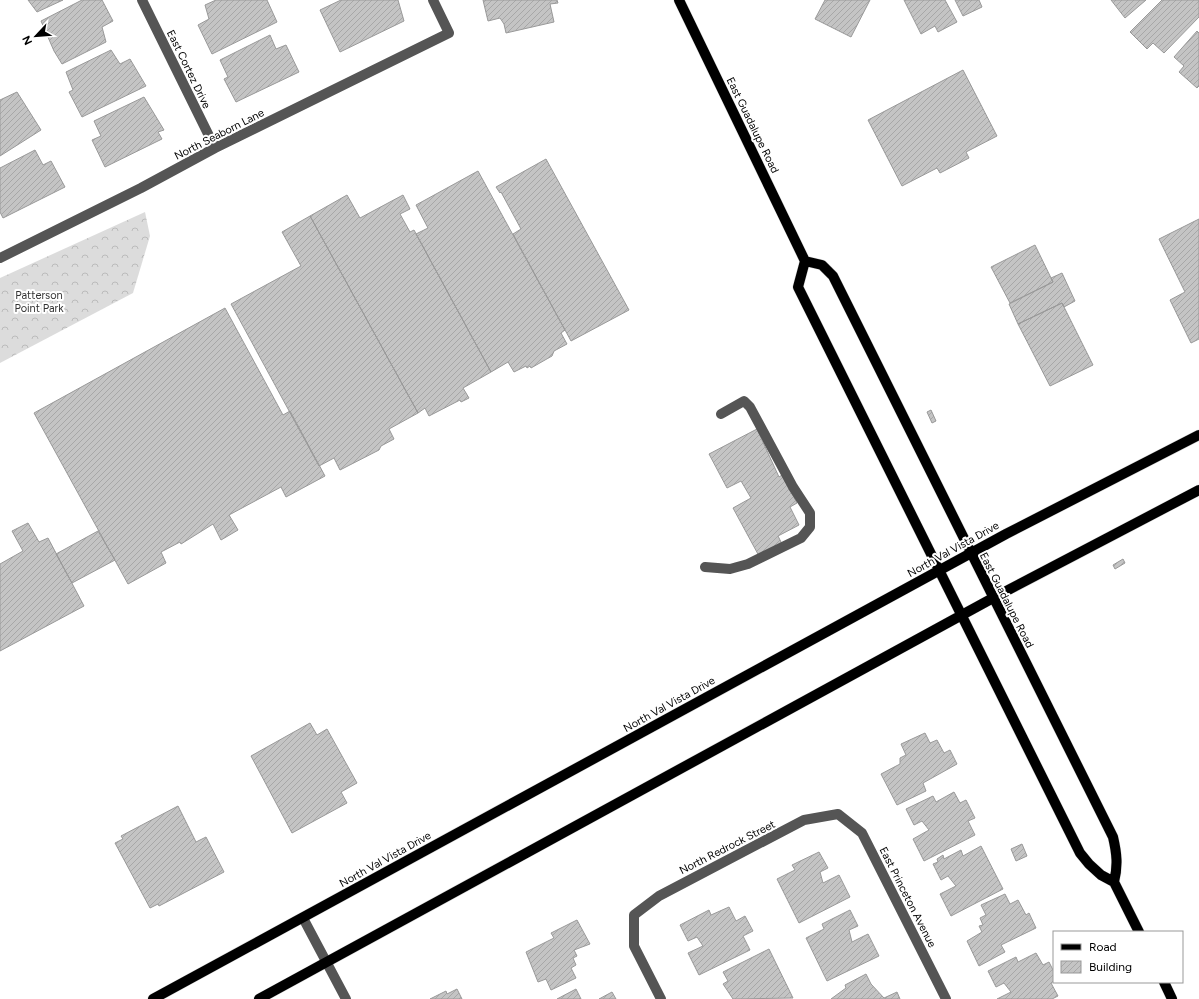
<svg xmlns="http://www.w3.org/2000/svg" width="1199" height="999" font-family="Figtree,sans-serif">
	<defs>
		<pattern id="forest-crowns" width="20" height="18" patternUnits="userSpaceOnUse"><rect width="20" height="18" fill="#dcdcdc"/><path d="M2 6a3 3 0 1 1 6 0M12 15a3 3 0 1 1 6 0" fill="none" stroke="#bbb"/></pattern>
		<pattern id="building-hatch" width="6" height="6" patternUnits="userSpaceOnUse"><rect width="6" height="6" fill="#c4c4c4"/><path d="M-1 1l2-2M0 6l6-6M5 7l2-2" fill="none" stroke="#a7a7a7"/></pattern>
	</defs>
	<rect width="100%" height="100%" fill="#fff"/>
	<!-- forest -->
	<path fill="url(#forest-crowns)" d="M145,212L150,236L133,293L0,363V278Z"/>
	<!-- building -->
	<path fill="url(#building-hatch)" stroke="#999" d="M28,0H63L37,12Z
		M82,0H102L113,21L102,27L106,42L62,64L54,51L41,21Z
		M216,0H267L277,22L212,54L198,25L209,19L205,5Z
		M341,0H398L404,21L340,52L320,10Z
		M483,0H557L558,3L550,4L554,22L506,33L504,24L500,18L488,21Z
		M825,0H870L851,37L815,19Z
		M904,0H945L957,22L938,32L935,26L921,34Z
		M955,0H979L982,7L963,16Z
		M1111,0H1146L1125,18Z
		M1162,0H1199V17L1164,53L1153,43L1147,49L1130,32Z
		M1197,31L1199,33V86L1197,88L1179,72L1184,66L1174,57Z
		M270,35L276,49L286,45L299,72L236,102L224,79L228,77L220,60Z
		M111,50L120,64L130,59L146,86L82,117L69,92L73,90L66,72Z
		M963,70L997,136L966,152L969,158L940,173L937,168L902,186L868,120Z
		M17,92L41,130L0,156V100Z
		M144,97L164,130L158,132L162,139L105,167L92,140L101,136L94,121Z
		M35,150L43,165L51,161L65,187L3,218L0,212V168Z
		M546,159L629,310L571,341L513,234L521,229L501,192L500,193L496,187Z
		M478,171L565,330L561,333L567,344L554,351L552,356L531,368L530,366L527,368L526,366L514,372L508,362L491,372L416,234L428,228L416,205Z
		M347,195L360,218L403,195L410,209L400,214L410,232L414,230L491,372L463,388L469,398L461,402L460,400L429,416L425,408L418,413L310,216Z
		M310,216L418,413L389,429L394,439L381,446L379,450L340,470L334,458L319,466L231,304L301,266L282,232Z
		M1199,219V339L1191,343L1170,300L1185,292L1159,239Z
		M1035,245L1053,282L1010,303L991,267Z
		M1062,273L1075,301L1064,307L1062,303L1018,324L1009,304L1053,282L1051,278Z
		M1062,303L1093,365L1050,386L1018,324Z
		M225,308L283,415L290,411L325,476L286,497L281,487L229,515L238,530L221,540L213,524L181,544L180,542L161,552L166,563L128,584L34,413Z
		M931,410L936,421L932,423L927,412Z
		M757,429L779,477L782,475L797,503L790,507L799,525L778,536L782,544L759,556L733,508L751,498L741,481L727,488L709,454Z
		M28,523L39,542L48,538L84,606L0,651V564L23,551L12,531Z
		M98,531L115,560L72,583L56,554Z
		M1123,559L1125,563L1115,569L1113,565Z
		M310,723L317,735L327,729L357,783L341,792L347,803L292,833L251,756Z
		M925,733L930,743L937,740L944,753L950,750L957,764L923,783L926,791L897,805L881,774L900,764V758L906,755L901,744Z
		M954,792L960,803L966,800L975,818L968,821L975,835L924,861L913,839L929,830L922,821L914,825L906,809L933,796L936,802Z
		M178,806L196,842L206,837L224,872L159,906L158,904L150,908L115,843L123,839L121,836Z
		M1022,844L1027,856L1016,861L1011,849Z
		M981,846L1003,889L951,916L940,894L956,886L948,876L941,880L933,864L938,862L937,859L943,855L944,859L961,850L963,856Z
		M819,852L828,868L820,872L823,883L839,875L850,897L799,923L777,879L795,870L792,865Z
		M1005,894L1010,904L1018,900L1026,915L1029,913L1036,928L1001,945L1005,952L979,966L967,941L982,932L979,926L983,925L980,918L986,915L981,905Z
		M729,907L736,921L745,916L753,931L743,936L750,950L699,975L688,953L703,946L697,937L688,941L680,925L709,910L711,915Z
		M850,910L858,926L849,930L852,942L868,934L879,956L827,981L806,938L824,929L822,924Z
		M577,920L590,944L574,950L577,956L573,958L576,965L571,968L576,978L551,990L546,979L538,982L526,952L554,938L551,933Z
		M769,949L793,998L733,999L723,984L728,981L723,972Z
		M1036,953L1043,965L1049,962L1054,972V981L1051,983L1058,996L1052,999H997L1011,992L1004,983L996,987L988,971L1016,957L1018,962Z
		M866,974L871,984L884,998L897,992L900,999H831L846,988L845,985Z
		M457,989L462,999H430L446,991L447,994Z
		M576,989L581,999H557Z
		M612,992L616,999H599Z"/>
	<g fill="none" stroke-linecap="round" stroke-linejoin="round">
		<defs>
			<path id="major" d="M679,0L805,261L798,287L1080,853L1089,864L1101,875L1114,882L1139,932
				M805,261L822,265L833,276L1113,837C1117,854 1118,866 1114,882
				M1164,982L1172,999
				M153,999L1006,534L1199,435
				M259,999L993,598L1199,490"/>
		</defs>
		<!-- major casing -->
		<use href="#major" stroke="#dbdbdb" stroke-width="11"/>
		<!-- minor -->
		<path stroke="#555" stroke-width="10" d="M142,0L215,148
			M0,258L141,188L215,148L449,33L433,0
			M705,567L730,569L748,564L801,538L810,527V513L793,487L750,407L744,401L721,414
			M303,918L346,999
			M661,999L634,946V915L659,896L804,820L838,814L862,833L946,999"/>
		<!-- major -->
		<use href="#major" stroke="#000" stroke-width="10"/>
	</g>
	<g text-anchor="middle" stroke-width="4" stroke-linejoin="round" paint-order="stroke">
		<!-- street labels -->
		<g font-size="11" fill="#000" stroke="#fff">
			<text transform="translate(189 69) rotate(64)" y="4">East Cortez Drive</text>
			<text transform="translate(753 125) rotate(64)" y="4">East Guadalupe Road</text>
			<text transform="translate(219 134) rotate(-27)" y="4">North Seaborn Lane</text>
			<text transform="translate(953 549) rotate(-29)" y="4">North Val Vista Drive</text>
			<text transform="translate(1007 600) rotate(63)" y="4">East Guadalupe Road</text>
			<text transform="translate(669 704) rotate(-29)" y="4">North Val Vista Drive</text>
			<text transform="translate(727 847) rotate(-27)" y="4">North Redrock Street</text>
			<text transform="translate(385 859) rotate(-29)" y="4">North Val Vista Drive</text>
			<text transform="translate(908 897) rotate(63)" y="4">East Princeton Avenue</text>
		</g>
		<!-- park labels -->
		<g font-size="11" fill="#333" stroke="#fff">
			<text x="39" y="299">Patterson<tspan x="39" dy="13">Point Park</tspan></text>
		</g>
	</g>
	<!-- legend -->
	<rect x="1053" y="931" width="130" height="52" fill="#ffffff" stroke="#999999"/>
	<rect x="1061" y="944" width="20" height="6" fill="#000000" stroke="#999999"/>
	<text x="1089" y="951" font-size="12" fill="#000000">Road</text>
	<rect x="1061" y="961" width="20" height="12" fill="url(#building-hatch)" stroke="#999999"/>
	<text x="1089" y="971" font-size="12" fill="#000000">Building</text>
	<!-- north arrow -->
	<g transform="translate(36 36) rotate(244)" stroke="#ffffff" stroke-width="3" paint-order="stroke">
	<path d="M0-3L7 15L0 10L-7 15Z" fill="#000000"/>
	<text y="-6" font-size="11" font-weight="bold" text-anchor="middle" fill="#000000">N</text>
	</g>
</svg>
